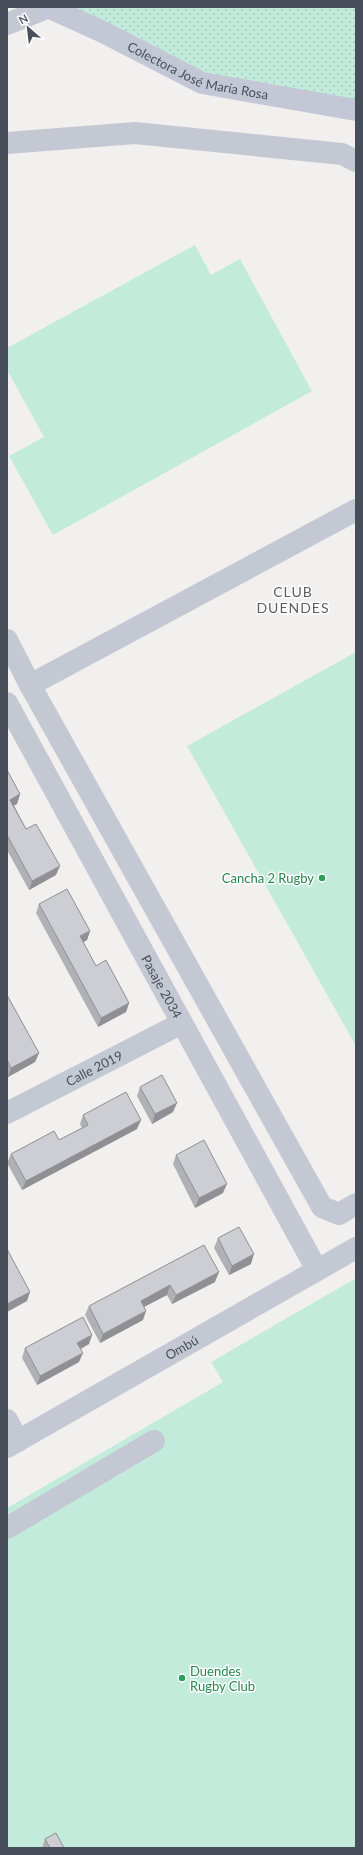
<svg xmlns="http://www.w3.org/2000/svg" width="363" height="1855" font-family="Lato,sans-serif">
	<defs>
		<pattern id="grass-dots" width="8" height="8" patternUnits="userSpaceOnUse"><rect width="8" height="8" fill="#c2ebdc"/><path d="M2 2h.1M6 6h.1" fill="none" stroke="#a8cbbf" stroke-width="1.8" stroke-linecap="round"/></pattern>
	</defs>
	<rect width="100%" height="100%" fill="#f2f0ef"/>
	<!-- grass -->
	<path fill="url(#grass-dots)" d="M48,7H356V110L202,83Z"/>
	<!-- park -->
	<path fill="#c2ebdc" d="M195,245L211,275L240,259L312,391L53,535L9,456L44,437L7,370V348Z
		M356,652V1046L187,746Z
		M356,1278V1848H7V1508L223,1382L211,1362Z"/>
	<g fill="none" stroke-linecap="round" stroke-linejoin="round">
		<!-- street -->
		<g stroke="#c4c8d3" stroke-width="22">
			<path d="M7,24L49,7"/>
			<path d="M7,143L135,133L342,154L356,161"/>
			<path d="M7,640L30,685L322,1207L339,1214L356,1204"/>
			<path d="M30,685L356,510"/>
			<path id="s1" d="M7,703L317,1270"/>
			<path id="s2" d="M7,1113L182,1023"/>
			<path d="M7,1420L18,1441"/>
			<path id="s3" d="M7,1447L356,1248"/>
			<path d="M7,1528L154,1441"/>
		</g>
		<!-- secondary -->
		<path stroke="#c4c8d6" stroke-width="22" id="s4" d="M48,7L103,32L202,83L356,110"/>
	</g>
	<!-- wall -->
	<path fill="#b0b1b5" d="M7,770L20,794L17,804L14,805L26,829L56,875L29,890L7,850Z
		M39,904L90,931L87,940L83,942L96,966L129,1003L126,1012L98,1027L36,913Z
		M7,995L39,1053L35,1062L8,1077L7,1076Z
		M140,1087L173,1112L152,1124L137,1096Z
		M83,1115L137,1129L22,1190L7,1163L11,1154L59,1140L82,1128L80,1124Z
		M176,1155L223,1193L195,1208L173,1164Z
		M218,1238L251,1264L229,1275L214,1248Z
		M204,1245L215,1282L172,1304L167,1295L144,1307L143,1320L100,1343L85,1315L89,1306Z
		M92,1335L89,1344L81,1349L79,1362L37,1385L22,1358L25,1348Z
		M45,1839L64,1848H42Z"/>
	<!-- shaded-wall -->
	<path fill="#909094" d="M20,794L17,804L7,809L10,800Z
		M60,866L56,875L29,890L32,881Z
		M90,931L87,940L77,946L80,936Z
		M129,1003L126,1012L98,1027L101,1018Z
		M39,1053L35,1062L8,1077L11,1068Z
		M177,1103L173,1112L152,1124L155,1114Z
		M141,1120L137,1129L22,1190L26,1181Z
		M227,1184L223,1193L195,1208L199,1198Z
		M254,1254L251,1264L229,1275L232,1266Z
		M219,1272L215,1282L172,1304L176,1295Z
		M170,1285L167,1295L138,1310L141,1301Z
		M30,1292L27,1301L7,1312V1304Z
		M146,1311L143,1320L100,1343L103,1334Z
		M92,1335L89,1344L74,1352L77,1343Z
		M83,1353L79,1362L37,1385L40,1376Z"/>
	<!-- building -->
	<path fill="#cdced3" stroke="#909094" d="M7,770L20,794L10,800L26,829L36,824L60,866L32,881L7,835Z
		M67,889L90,931L80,936L96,966L106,960L129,1003L101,1018L39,904Z
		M7,995L39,1053L11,1068L7,1060Z
		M162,1075L177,1103L155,1114L140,1087Z
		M126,1092L141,1120L26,1181L11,1154L54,1131L59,1140L88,1125L83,1115Z
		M204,1140L227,1184L199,1198L176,1155Z
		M239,1227L254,1254L232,1266L218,1238Z
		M204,1245L219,1272L176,1295L170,1285L141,1301L146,1311L103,1334L89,1306Z
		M7,1249L30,1292L7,1304Z
		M83,1317L92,1335L77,1343L83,1353L40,1376L25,1348Z
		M56,1833L64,1848H50L45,1839Z"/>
	<!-- markers -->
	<g fill="#2e9e5b" stroke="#fff" stroke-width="1.5">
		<circle cx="322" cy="878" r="4"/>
		<circle cx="182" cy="1678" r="4"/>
	</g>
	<g text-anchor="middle" stroke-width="3" stroke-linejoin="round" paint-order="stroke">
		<!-- street labels -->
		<g font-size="13" fill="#494e5b" stroke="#fff">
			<text dy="5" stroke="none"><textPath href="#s4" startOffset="164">Colectora José María Rosa</textPath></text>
			<text dy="5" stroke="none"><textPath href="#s1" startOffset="323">Pasaje 2034</textPath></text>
			<text dy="5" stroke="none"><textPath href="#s2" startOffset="98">Calle 2019</textPath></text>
			<text dy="5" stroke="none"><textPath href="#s3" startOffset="201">Ombú</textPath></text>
		</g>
		<!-- leisure labels -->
		<g font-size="13" fill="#27864d" stroke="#fff" text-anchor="end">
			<text x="314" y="883">Cancha 2 Rugby</text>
			<text x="190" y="1676" text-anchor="start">Duendes<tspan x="190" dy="15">Rugby Club</tspan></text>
		</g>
		<!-- neighbourhood labels -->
		<g font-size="14" letter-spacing="1" fill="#5d5e64" stroke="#fff">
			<text x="293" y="597">CLUB<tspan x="293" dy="16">DUENDES</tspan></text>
		</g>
	</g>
	<!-- border -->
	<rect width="363" height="1855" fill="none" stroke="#494e5b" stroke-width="16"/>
	<!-- north arrow -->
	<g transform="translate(28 28) rotate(332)" stroke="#ffffff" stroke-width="3" paint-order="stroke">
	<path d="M0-3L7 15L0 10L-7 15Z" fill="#494e5b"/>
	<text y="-6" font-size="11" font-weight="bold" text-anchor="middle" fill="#494e5b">N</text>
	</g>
</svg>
